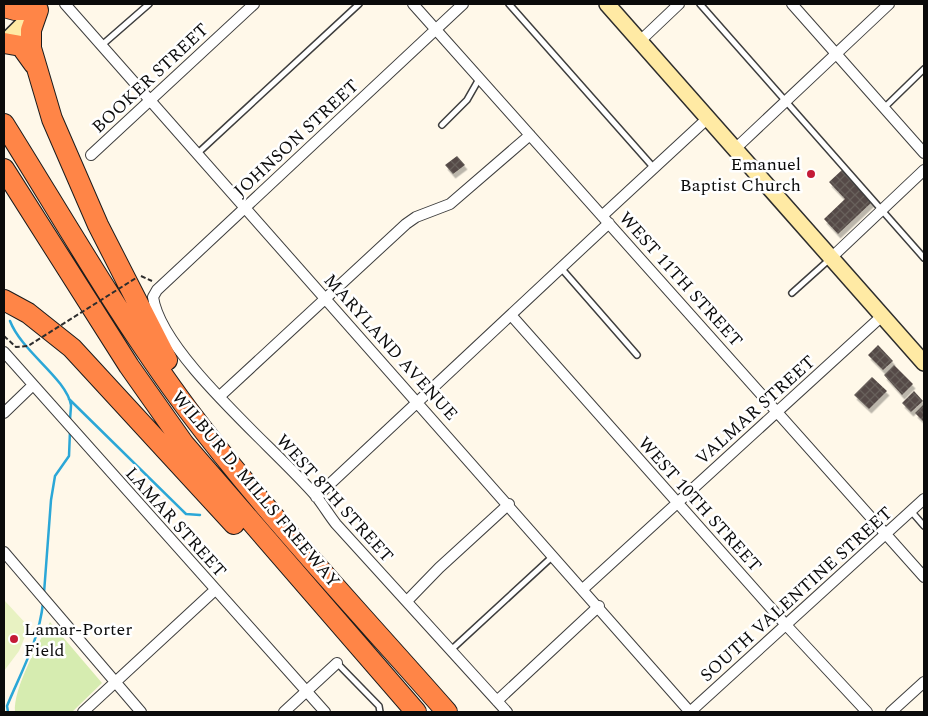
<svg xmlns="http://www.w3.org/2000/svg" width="928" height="716" font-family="Spectral,serif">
	<defs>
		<pattern id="building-cross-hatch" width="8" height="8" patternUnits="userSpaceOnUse" patternTransform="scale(1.25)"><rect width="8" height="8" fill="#544a46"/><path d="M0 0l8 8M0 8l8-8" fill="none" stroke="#68605c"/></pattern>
		<filter id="shadow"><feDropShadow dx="2.5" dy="4.5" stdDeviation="0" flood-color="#0004"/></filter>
	</defs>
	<rect width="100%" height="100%" fill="#fff8e9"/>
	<!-- park -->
	<path fill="#d6ecb0" d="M50,622L102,683L72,712H15C13,689 38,644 50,622Z"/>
	<!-- pitch -->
	<path fill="#e8f2c2" d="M4,600L29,627L19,651L4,671Z"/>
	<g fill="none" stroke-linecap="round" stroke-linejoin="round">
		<!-- stream -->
		<path stroke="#2ba7d7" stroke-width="2.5" d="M10,321C22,352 66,378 71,405C71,410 70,416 70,421
			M69,399L186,514L200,515
			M44,593L51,500L55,476L69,456L70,431
			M8,712L7,706C21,672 39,641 43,603"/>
	</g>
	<!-- building -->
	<path fill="url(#building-cross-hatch)" filter="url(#shadow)" d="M457,156L465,165L453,174L445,165Z
		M842,170L872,202L838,234L824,219L845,199L829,182Z
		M878,345L893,361L883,370L868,355Z
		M894,365L913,384L902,395L884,375Z
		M872,377L887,391L869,409L854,395Z
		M914,391L923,401L911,412L902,403Z
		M924,404V422L915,413Z"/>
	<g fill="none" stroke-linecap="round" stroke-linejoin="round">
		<defs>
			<path id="service" d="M509,4L654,168
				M700,4L924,258
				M102,45L149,4
				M885,107L924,69
				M442,125L467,100L479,79
				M198,153L359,4
				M561,268L637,355
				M792,293L831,258
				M911,511L924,526
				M451,650L553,556
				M337,663L379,706L380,712"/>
			<path id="minor" d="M65,4L690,712
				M413,4L924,577
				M463,4L157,290L153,297C161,355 276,449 316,496C323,505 329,515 336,524L507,712
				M792,4L924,153
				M640,41L679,4
				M735,149L889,4
				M91,155L254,4
				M602,216L708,118
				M831,258L924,170
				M511,315L786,625L867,712
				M4,352L325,712
				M220,396L406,224L416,217L450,204L530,135
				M4,413L32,386
				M316,497L609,223
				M4,552L141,712
				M583,589L882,316
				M407,601L439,568L509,504
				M497,701L599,606
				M83,712L215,590
				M284,712L337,663
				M690,712L924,499
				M891,712L924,682"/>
			<path id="secondary" d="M607,4L924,363
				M4,43L36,11"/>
			<path id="motorway" d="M4,7L15,10H38L31,30V48L52,119L98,225L167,360
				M4,43L21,46L34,64
				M4,124C64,220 121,320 188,410C267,515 361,614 447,712
				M4,169L129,366L184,444L416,712
				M4,300L28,313L72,348L234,524"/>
		</defs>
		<!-- service casing -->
		<use href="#service" stroke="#3e3e3e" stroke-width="8"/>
		<!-- minor casing -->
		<use href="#minor" stroke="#3e3e3e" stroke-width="12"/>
		<!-- secondary casing -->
		<use href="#secondary" stroke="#2d2d2d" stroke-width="18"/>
		<!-- motorway casing -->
		<use href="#motorway" stroke="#1c1c1c" stroke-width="22"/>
		<!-- path -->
		<path stroke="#2d2d2d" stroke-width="2" stroke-dasharray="5 2.5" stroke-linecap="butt" d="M141,276L152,281"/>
		<!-- service -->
		<use href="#service" stroke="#fff" stroke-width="5"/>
		<!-- minor -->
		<use href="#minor" stroke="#fff" stroke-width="10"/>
		<!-- secondary -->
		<use href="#secondary" stroke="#ffeaa4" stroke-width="15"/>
		<!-- motorway -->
		<use href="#motorway" stroke="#ff8547" stroke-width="20"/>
		<!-- path-bridge -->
		<path stroke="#2d2d2d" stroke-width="2" stroke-dasharray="5 2.5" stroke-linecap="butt" d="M4,336L16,347L28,346L136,278"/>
	</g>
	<!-- markers -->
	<g fill="#c41a36" stroke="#fff" stroke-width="2">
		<circle cx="811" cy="174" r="5"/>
		<circle cx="14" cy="639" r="5"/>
	</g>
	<g text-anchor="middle" stroke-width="5" stroke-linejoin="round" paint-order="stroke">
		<!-- street labels -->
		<g font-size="18" fill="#0b0b0b" stroke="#fff">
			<text transform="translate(150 78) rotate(-43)" y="6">BOOKER STREET</text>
			<text transform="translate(296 138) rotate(-43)" y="6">JOHNSON STREET</text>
			<text transform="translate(681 279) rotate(48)" y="6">WEST 11TH STREET</text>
			<text transform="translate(391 347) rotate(48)" y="6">MARYLAND AVENUE</text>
			<text transform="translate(755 410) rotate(-42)" y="6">VALMAR STREET</text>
			<text transform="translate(256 489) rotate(50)" y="6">WILBUR D. MILLS FREEWAY</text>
			<text transform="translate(335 498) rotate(48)" y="6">WEST 8TH STREET</text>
			<text transform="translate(700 504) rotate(48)" y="6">WEST 10TH STREET</text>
			<text transform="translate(176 522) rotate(48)" y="6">LAMAR STREET</text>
			<text transform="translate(796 594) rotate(-42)" y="6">SOUTH VALENTINE STREET</text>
		</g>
		<!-- poi labels -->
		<g font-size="18" fill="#0b0b0b" stroke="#fff" text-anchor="end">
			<text x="801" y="170">Emanuel<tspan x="801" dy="21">Baptist Church</tspan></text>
			<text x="24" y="635" text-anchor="start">Lamar-Porter<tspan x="24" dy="21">Field</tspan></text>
		</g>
	</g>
	<!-- border -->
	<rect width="928" height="716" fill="none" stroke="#0b0b0b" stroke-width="10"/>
</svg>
